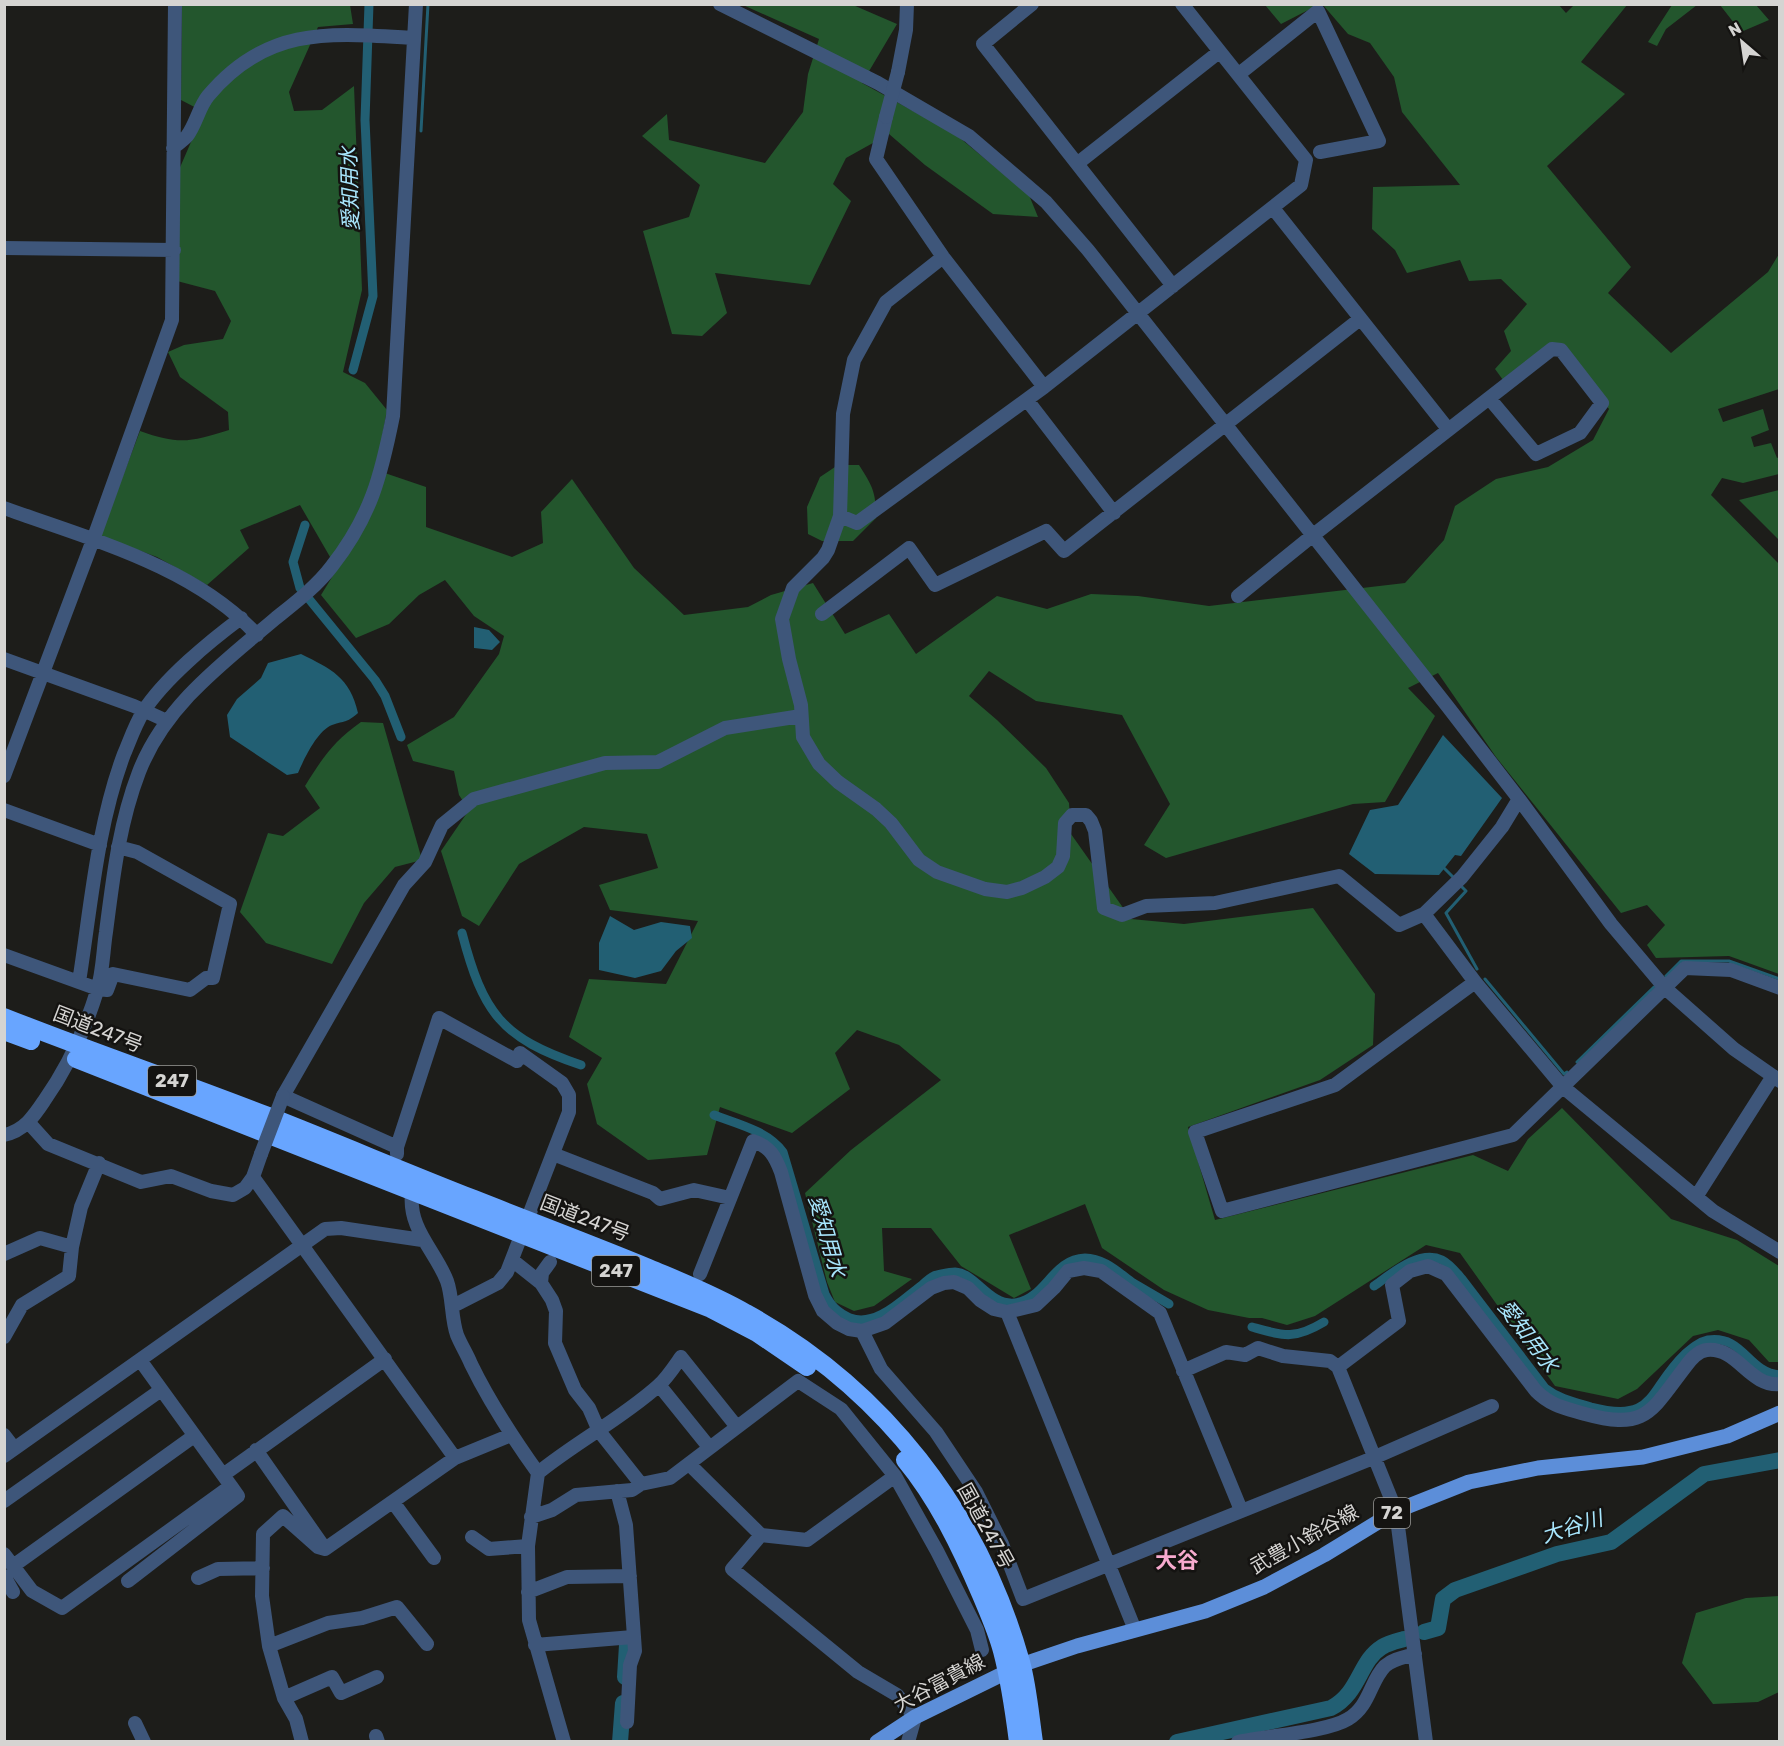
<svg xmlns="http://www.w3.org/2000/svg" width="1784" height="1746" font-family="Rubik,'Noto Sans JP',sans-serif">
	<rect width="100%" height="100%" fill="#1d1d1a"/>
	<!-- forest -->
	<path fill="#23562d" d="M1441,4H1558L1566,13L1574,5H1627L1581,62L1625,94L1547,166L1631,267L1608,293L1671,353L1768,272L1779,254V389L1718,409L1723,422L1763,409L1769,430L1751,437L1754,447L1771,443L1777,458L1779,457V474L1743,483L1722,478L1711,495L1779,564V974L1729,956L1656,958L1647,945L1665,925L1647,905L1621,913L1496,757L1438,673L1408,688L1435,716L1385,802L1353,804L1166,858L1144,845L1170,804L1122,715L1036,701L989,671L969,696L997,720L1046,768L1069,803L1071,834L1131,919L1184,924L1313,908L1375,994L1373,1045L1320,1080L1188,1127L1215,1220L1473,1155L1508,1171L1528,1139L1562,1108L1671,1219L1737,1240L1779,1266V1362H1769L1749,1340L1718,1330L1693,1336L1637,1389L1618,1399L1555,1386L1460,1253L1426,1245L1315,1316L1287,1325L1262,1318H1249L1208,1310L1164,1290L1102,1248L1085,1204L1009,1235L1031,1289L1014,1298L961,1266L931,1228H882L884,1271L912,1279L874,1306L854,1311L835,1302L827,1282L805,1193L851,1150L941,1080L899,1045L857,1030L835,1053L850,1089L792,1133L720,1107L707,1155L648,1160L597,1124L587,1084L602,1058L569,1037L589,979L666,984L698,921L610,910L599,885L658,868L647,834L584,827L519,864L479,926L462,916L441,851L469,810L459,795L454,771L413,761L407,745L454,717L499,654L504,636L474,616L445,580L419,595L389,624L356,638L321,595L337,569L300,505L240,530L249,548L207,585L157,557L100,536L140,431C179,445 191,442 229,430L228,412L180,377L168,352L184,345L223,339L231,321L215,291L177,281L178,172L204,112L181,100L182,5H350L353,24L318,27L289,92L294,111L322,110L354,86L362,290L343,372L365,383L387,410L376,470L426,487V527L512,557L543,543L541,512L572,479L634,568L684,615L748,607L771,595L813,583L845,634L889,614L916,654L997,596L1047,609L1091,594L1138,596L1209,606L1405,583L1444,540L1455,506L1496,479L1548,467L1593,440L1609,409L1557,343L1503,380L1495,369L1511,351L1504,331L1527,304L1501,279L1469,281L1460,260L1407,273L1395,250L1372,229L1373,187L1460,185L1402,112L1394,77L1370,43L1348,34L1323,5Z
		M743,5H853L897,24L862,83L955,134L1029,195L1038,217L993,214L925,165L889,134L846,158L833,184L851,201L810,285L715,273L727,313L702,336L672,334L643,231L689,217L700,185L642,136L667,114L669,140L765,163L803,112L808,74L819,39Z
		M1265,5H1318L1281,24Z
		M1672,5H1697L1666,29L1657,46L1648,42Z
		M1720,5H1756L1769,20L1741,32Z
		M838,465H859C873,487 876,492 876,518L853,541H822L808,534L807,507L820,477Z
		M1779,490H1780L1779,540L1739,500Z
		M361,722L383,723L422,860L395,867L364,903L332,964L266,943L240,912L268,833L283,836L320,808L305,786C323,757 333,742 361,722Z
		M1779,1596V1692L1758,1702L1713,1704L1682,1663L1696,1613L1746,1598Z"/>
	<!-- water -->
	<path fill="#225f73" d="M474,627L489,630L500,642L492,650L474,648Z
		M301,654C331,669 350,677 358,713C345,724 346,720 332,725C317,731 304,759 298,773L287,775L230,737L227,715L237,699L261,678L268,663Z
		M1443,735L1502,798L1461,856L1455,855L1439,875L1375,874L1349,854L1370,810L1398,805Z
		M610,916L634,930L661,922L690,926L692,938L676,951L661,971L635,978L599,970V943Z"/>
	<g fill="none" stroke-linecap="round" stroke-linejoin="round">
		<!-- stream -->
		<path stroke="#225f73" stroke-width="3" d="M421,131L428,4
			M1444,868L1454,878
			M1460,885L1466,891L1446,913L1477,969
			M1666,976L1681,961H1729L1780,979
			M1485,979L1564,1074L1567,1072
			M1577,1062L1654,987"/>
		<!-- canal -->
		<path stroke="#225f73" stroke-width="9" d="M353,370L373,296L365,120L369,4
			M305,525L293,562L300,588L375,680L385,696L401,737
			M462,933C483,1013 501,1038 581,1065
			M714,1115C738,1124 768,1131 783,1152L825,1294C831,1306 837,1312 850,1318C876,1328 903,1299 922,1285C927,1281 931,1276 937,1275C942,1274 950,1272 955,1272C976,1273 989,1306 1015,1303C1046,1299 1052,1259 1085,1258C1104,1258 1119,1273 1133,1283C1145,1290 1157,1297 1169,1304
			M1374,1286C1391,1274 1419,1249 1442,1260C1450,1264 1456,1272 1462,1279L1545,1388C1559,1399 1574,1402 1591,1407C1657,1424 1647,1390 1685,1354C1692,1348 1699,1342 1708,1340C1744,1335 1747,1372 1780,1375
			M1252,1327C1284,1336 1294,1340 1324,1322"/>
		<!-- river -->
		<path stroke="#225f73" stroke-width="16" d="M1424,1632L1438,1628L1443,1599L1455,1590L1557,1554L1611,1542L1704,1474L1780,1460
			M625,1677L627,1645
			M620,1742L623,1703
			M1177,1742L1331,1708C1360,1693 1359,1661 1382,1647C1388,1643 1397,1641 1404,1639"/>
		<!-- minor -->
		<path stroke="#3e567a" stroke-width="14" d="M720,4L878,83L969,136L1046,202L1088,250L1448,707L1519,799L1611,924L1665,988L1734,1049L1780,1081
			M1032,4L983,44L1173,286
			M898,72L906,30L907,4
			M1239,74L1318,11L1379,141L1320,152
			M886,117L876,159L943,257L1044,387
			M173,148C177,144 183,141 187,136C196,124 199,107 208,96C267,25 332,33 414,38
			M1078,163L1219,52
			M1273,208L1448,429
			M4,248L174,250
			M943,257L886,302L854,360L843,414L840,516L828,550L823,558L793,588L782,619L789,659L801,705L803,737L819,764L838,782L876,809L891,823L919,860L937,872L985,889L1007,892L1022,888L1045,877L1058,867L1063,856L1065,823L1072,815H1086L1091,821L1095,831L1104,908L1122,915L1146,906L1215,903L1339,876L1399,925L1424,914L1462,877L1502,827L1519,799
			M1027,400L1114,513
			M4,508C89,539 194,566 257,635
			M840,516L857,523L1044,387L1301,185L1306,160L1182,4
			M1238,596L1312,536L1552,349L1561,350L1602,403L1580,433L1536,454L1489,398
			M822,614L909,548L935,585L1046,531L1064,551L1360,319
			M4,659L134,706L167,721
			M4,776L93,540L172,320L175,4
			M4,810L100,845
			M1424,914L1475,982L1563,1087L1713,1211L1780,1252
			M4,955L98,989L107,990L113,974L190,990L206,978H213L230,904L137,852L118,847
			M79,982C91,906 97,826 124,754C130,740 135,725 143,712C164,679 210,641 241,618
			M1475,982L1335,1085L1195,1132L1222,1211L1513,1135L1685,968L1731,970L1780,988
			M29,1123L48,1144L141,1182L171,1176L211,1191L233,1195L245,1188L253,1177L261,1154
			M4,1135C24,1131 34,1116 44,1101C68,1067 85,1030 97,991C103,972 103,951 106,932C113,878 119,824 139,772C165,705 223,663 276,618C296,602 317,586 332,566C371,516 381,476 393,416L416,4
			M397,1147L283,1096L404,885L425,862L442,825L474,799L605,763L658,762L725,728L801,716
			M397,1154V1147L439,1018L517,1061L520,1053L562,1083L569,1095V1112L507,1272L498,1283L453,1306
			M553,1154L653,1193L660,1199L694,1190L730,1198
			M253,1177L455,1458
			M412,1193C408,1229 435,1250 447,1281C453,1298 451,1318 457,1335C461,1345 467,1354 471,1364C490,1403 513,1438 538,1473
			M1696,1197L1773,1076
			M4,1254L40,1238L72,1247
			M512,1260L541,1283
			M550,1262L542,1273L541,1283L552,1300L556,1311L555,1343L575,1390L589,1408L599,1431L641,1484
			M700,1274L753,1141C770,1147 775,1156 781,1172L815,1295L823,1311L837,1323L849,1329L862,1331L885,1323L931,1288L944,1283L954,1282L968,1288L980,1300L994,1309L1007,1312L1036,1305L1054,1288L1068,1271L1084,1268L1101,1271L1160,1313L1241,1510
			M1007,1312L1135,1630
			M862,1331L881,1369L936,1432L976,1492L1002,1544L1023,1599L1373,1458L1492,1406
			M4,1337L22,1305L69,1276L72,1247L81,1207L99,1163
			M1338,1367L1399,1321L1392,1285L1410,1271L1428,1266L1446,1274L1536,1391C1551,1406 1565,1408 1585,1414C1647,1431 1651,1411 1686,1366C1691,1359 1698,1351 1707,1350C1738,1347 1749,1387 1780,1384
			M1183,1371L1226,1352L1245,1355L1258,1348L1283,1356L1330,1361L1338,1367L1396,1511L1426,1742
			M659,1385L709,1447
			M4,1435L14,1448
			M256,1450L321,1543
			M4,1456L325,1229L341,1228L422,1240
			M689,1464L761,1535L807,1540L895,1476
			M223,1475L385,1359
			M617,1491L626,1525L635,1651L630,1665L627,1722
			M4,1501L161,1390
			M393,1502L434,1558
			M531,1517L552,1510L576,1495L632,1490L641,1484L670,1478L798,1381L841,1409L895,1476L937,1551L977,1630L982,1650
			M761,1535L732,1569L858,1672L897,1695L915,1717L908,1742
			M472,1537L489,1549L528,1546
			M325,1549L455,1458L511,1435
			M4,1554L32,1591L62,1608L231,1486L140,1360
			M13,1566L194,1436
			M4,1576L13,1592
			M198,1578L218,1569L263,1568
			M128,1581L238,1496L231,1486
			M528,1592L567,1577L630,1576
			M535,1645L633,1637
			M269,1646L328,1623L362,1618L397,1607L427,1644
			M284,1698L332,1677L341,1693L377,1677
			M135,1723L144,1742
			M376,1736L378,1742
			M302,1742L296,1719L284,1698L269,1646L262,1596L263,1534L283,1516L318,1547L325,1549
			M564,1742L529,1620L528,1546L538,1473C576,1442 621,1419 658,1386C667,1378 674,1367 681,1357L737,1427
			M1238,1742C1265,1736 1327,1732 1348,1719C1370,1706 1370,1681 1385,1666C1393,1659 1405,1657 1415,1654"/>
		<!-- major -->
		<path stroke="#5c8ed9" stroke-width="15" d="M877,1742L915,1717L1021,1665L1077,1646L1205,1611L1264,1587L1324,1555L1396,1511L1469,1482L1538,1468L1643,1457L1727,1436L1780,1413"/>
		<!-- highway -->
		<path stroke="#68a5ff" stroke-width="18" d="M4,1017C92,1052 181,1082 268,1116C337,1143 405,1172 474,1199C532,1222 591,1244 649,1268C682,1282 715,1295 746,1313C883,1388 979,1512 1021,1662C1028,1688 1030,1715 1034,1742
			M4,1031L31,1041
			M76,1059L711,1309L757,1333L807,1367
			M905,1460C938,1500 961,1548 981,1595C989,1614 997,1632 1002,1651C1010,1681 1014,1711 1018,1742"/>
		<!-- minor-bridge -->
		<path stroke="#3e567a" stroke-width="14" d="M886,117L898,72
			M261,1154L283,1096"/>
	</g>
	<g text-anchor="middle" stroke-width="5" stroke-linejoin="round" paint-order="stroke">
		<!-- shield labels -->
		<g fill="#141311" stroke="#9b9a98" stroke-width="1.5">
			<rect x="148" y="1066" width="48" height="30" rx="4.5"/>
			<rect x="592" y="1256" width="48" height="30" rx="4.5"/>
			<rect x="1374" y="1498" width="36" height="30" rx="4.5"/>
		</g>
		<g font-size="18" font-weight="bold" fill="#d5d4d2">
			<text x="172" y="1087">247</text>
			<text x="616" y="1277">247</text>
			<text x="1392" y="1519">72</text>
		</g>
		<!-- street labels -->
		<g font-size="20" fill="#d5d4d2" stroke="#141311">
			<text transform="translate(98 1029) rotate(21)" y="7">国道247号</text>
			<text transform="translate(585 1218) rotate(21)" y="7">国道247号</text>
			<text transform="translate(986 1526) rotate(61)" y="7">国道247号</text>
			<text transform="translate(1304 1539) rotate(-29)" y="7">武豊小鈴谷線</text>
			<text transform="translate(939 1683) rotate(-28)" y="7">大谷富貴線</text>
		</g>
		<!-- water labels -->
		<g font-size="21" font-style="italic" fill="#a8e6fd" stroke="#141311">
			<text transform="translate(350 189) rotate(-92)" y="7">愛知用水</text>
			<text transform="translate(827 1236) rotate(74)" y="7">愛知用水</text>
			<text transform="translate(1528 1336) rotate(53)" y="7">愛知用水</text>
			<text transform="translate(1572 1527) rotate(-17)" y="7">大谷川</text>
		</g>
		<!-- quarter labels -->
		<g font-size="22" font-weight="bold" fill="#f7aace" stroke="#141311">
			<text x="1177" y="1568">大谷</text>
		</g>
	</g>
	<!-- border -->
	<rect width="1784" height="1746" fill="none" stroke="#d5d4d2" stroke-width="12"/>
	<!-- north arrow -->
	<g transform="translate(1742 42) rotate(331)" stroke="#141311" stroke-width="4.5" paint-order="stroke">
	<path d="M0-4.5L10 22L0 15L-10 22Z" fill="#d5d4d2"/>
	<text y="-9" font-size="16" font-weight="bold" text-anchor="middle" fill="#d5d4d2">N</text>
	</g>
</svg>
